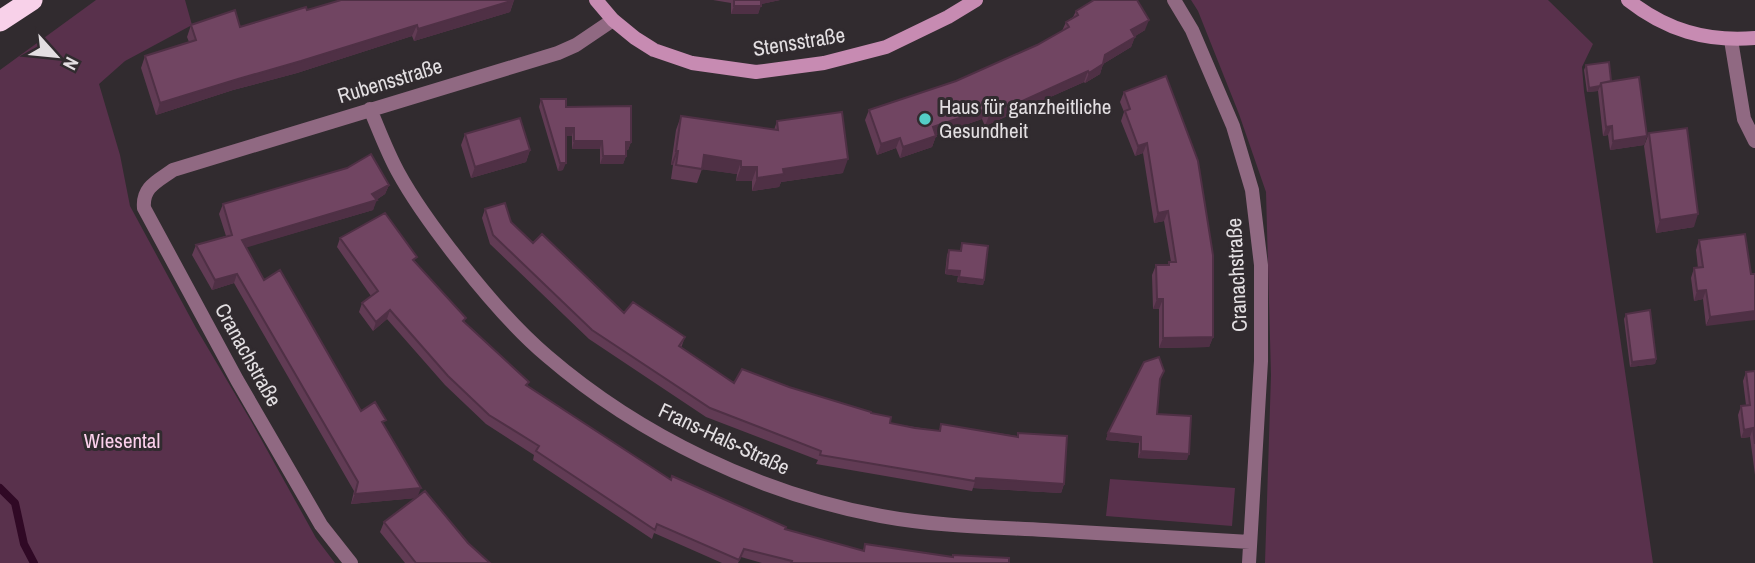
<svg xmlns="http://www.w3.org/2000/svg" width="1755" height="563" font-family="'Archivo Narrow',sans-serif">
	<rect width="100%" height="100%" fill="#312b2f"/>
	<!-- green -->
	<path fill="#59314c" d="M96,0H185L192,25L125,61L99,84L120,155L130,206L196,328L251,421L316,538L335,563H0V70Z
		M1191,0H1548L1593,44L1582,67L1584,91L1653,563H1265L1271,375L1266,192L1239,114L1198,11Z
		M1110,479L1235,488L1232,526L1106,516Z"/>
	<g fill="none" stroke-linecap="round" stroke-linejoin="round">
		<!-- stream -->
		<path stroke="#300925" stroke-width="8" d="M0,488L15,503L24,544L34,563"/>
		<!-- street -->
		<path stroke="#906982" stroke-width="14" d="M1174,0L1192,30L1233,126L1252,190L1261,265V361L1249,563
			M1731,40L1744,119L1755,141
			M370,109C379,130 387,152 398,172C416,205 438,234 461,263C487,296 515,329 547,356C640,436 761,494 881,516C935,526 990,527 1045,530C1113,534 1182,538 1250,542
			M351,563L321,525L237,380L144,208C142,187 158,181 173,170L558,53L576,45L613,20"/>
		<!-- secondary -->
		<path stroke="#c78bb2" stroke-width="14" d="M596,0L613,20L635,38L654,50L692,63L756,72L824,63L886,47L948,17L976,0
			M1628,0C1666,30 1706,42 1755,38"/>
		<!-- highway -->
		<path stroke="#f8d1e9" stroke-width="21" d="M0,21L32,0"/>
	</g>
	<!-- wall -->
	<path fill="#613b54" d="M514,0L510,12L414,41L412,36L297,73L233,90L156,115L141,68L145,56L189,42L187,37L191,25L240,27Z
		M713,0H780L761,4L758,14H731V3Z
		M1076,11L1145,30L1135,36L1131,47L1103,64L1100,74L1085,83L1084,82L985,126L982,119L936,135V136L932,147L900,158L896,148L877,155L865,120L869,110L956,81L1037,45L1062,31L1066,22L1073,17Z
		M1586,65L1611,81L1647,136L1644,145L1610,150L1608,135L1603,136L1598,91L1587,92L1584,70Z
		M1166,76L1213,337L1209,347L1159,348V309H1153L1152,275L1156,265H1168L1171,262L1164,221L1154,223L1143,153L1135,156L1121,121L1124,112L1120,102L1124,92Z
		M541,99L631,142L628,150H626V156L623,164H600V149H572V136H566L563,170L558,171L539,107Z
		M681,116L774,130L777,121L843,173L781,182L779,187L752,191V181H736L737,174L702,169L697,183L671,179L673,165H671L676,130Z
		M1649,133L1694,227L1656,233L1644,146Z
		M465,134L530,150L526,162L471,178L461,145Z
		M389,185L385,194L376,200L373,210L246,247L264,280L361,411L384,426L418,496L490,563H405L380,532L384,522L415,498L351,504L354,491L234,283L212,290L192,255L196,245L226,236L219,214L223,204Z
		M485,209L511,222L533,243L624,313L685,337L681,348L734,383L789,387L871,413L890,423L939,431L941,424L1017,436L1018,433L1064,484L1061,493L973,488L972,491L816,464L818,460L706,417L589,339L490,244L482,218Z
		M1745,234L1706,326L1703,299L1694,301L1691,278L1694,268H1698L1696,250L1699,240Z
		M340,238L415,261L465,322L529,382L527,386L671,480L785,529L863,551L865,544L952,557L1009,563H762L741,557L738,563H722L654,533L652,539L533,460L534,455L486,424L445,385L387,319L373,331L359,312L362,303L371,296L337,247Z
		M962,243L984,280L983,285L957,282L958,276L945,274L947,255L949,250L960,251Z
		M1626,314L1656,359L1655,364L1630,367L1624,319Z
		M1755,371V475L1750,437L1741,438L1738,415L1741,406L1746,405L1743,381L1746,372Z
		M1160,381L1157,414L1187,460L1138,458L1139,443L1106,440L1108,433Z"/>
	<!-- shaded-wall -->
	<path fill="#4f3045" d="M514,0L510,12L414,41L418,29Z
		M760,0H780L758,5Z
		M734,6H761L758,14H731Z
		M1149,20L1145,30L1128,41L1131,30Z
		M417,25L412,36L297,73L233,90L156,115L160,103Z
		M1135,37L1131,47L1103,64L1100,74L1085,83L1089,73L1105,55Z
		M1088,71L1084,82L985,126L989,116Z
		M1600,86L1598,91L1587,92L1589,88Z
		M986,109L982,119L929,137L933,127Z
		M1612,126L1608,135L1603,136L1606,127Z
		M566,128H574L572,136H563Z
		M936,136L932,147L900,158L903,147Z
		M1647,136L1644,145L1610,150L1613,141Z
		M900,138L896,148L877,155L881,144Z
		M574,141H602L600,149H572Z
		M626,142H631L628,150L623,149Z
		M1147,143L1143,153L1135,156L1138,146Z
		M530,150L526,162L471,178L475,167Z
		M676,151H678L673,165H671Z
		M704,155L741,161L737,174L699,169Z
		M603,156H626L623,164H600Z
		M848,159L843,173L781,182L779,187L752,191L757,178L783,169Z
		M560,163H566L563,170L558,171Z
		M741,167H757L752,181H736Z
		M389,185L385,194L373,202L377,200L373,210L238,250L242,240L372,194Z
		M1168,211L1164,221L1154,223L1158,213Z
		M1698,214L1694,227L1656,233L1660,220Z
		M947,270L960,271L958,276L945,274Z
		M237,274L234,283L212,290L215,280Z
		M959,277L984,280L983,285L957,282Z
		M1706,290L1703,299L1694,301L1697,291Z
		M1157,299H1163L1159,309H1153Z
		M390,310L387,319L373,331L376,322Z
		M1755,311V320L1706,326L1710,317Z
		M1213,337L1209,347L1159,348L1163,338Z
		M1656,359L1655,364L1630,367L1632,362Z
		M1753,428L1750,437L1741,438L1744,430Z
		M1108,433L1141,437L1139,443L1106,440Z
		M1141,451L1189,454L1187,460L1138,458Z
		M976,478L1064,484L1061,493L973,488Z
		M421,488L417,498L351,504L355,494Z"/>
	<!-- building -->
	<path fill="#714562" stroke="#4f3045" stroke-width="2" d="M341,0H514L418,29L417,25L301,61L238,79L160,103L145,56L196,40L191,25L235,10L240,27L306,7L307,10Z
		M734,0H761V6H734Z
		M1094,0H1137L1149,20L1131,30L1135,37L1105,55L1103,64L1089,73L1088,71L989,116L986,109L933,127L936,136L903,147L900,138L881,144L869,110L956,81L1037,45L1069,27L1066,22L1078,15L1076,11Z
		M1609,62L1611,81L1601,83L1600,86L1589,88L1586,65Z
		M1166,76L1198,161L1213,255V337L1163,338V299H1157L1156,265H1169V262H1176L1168,211L1158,213L1147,143L1138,146L1125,111L1130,109L1124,92Z
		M1639,77L1647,136L1613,141L1612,126L1606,127L1601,83Z
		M541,99H566V107L631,106V142H626V156H603L602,141H574V128H566V163H560Z
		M842,112L848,159L783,169L784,174L757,178V167H741V161L704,155L702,169L676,165L678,151H676L681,116L778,130L777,121Z
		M520,118L530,150L475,167L465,134Z
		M1687,128L1698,214L1660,220L1649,133Z
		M371,154L389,185L372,194L377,200L242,240L264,280L280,270L361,411L375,402L386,420L382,422L421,488L355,494L358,482L237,274L215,280L196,245L232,235L223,204L347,168Z
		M505,203L511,222L533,243L542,234L624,313L633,302L685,337L679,346L734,383L742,369L789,387L871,412V413L891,417L890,423L915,428L940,431L941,424L1018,437V433L1067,436L1064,484L976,478L975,481L820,455L821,451L710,408L592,330L493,235L485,209Z
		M385,213L417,257L413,260L466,318L463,321L529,382L526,385L671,480L672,476L786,527L785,529L864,551L865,544L953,557V555L1009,558V563H791L792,561L744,549L739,560L657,524L655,530L536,451L539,446L489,415L448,376L390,310L376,322L362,303L378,291L340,238Z
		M1745,234L1751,274H1755V311L1710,317L1706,290L1697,291L1694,268L1703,267L1699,240Z
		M962,243L988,246L984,280L959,277L960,271L947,270L949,250L961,251Z
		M1650,310L1656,359L1632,362L1626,314Z
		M1159,357L1164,371L1160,379L1157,414L1191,416L1189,454L1141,451V437L1108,433L1144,362Z
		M1755,371V444L1753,428L1744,430L1741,406L1750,405L1746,372Z
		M425,491L468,543L490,563H416L384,522Z"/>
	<!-- markers -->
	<circle fill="#54cdc7" stroke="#312b2f" stroke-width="2.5" cx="925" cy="119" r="7"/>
	<g text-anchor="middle" stroke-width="6" stroke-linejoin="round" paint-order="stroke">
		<!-- street labels -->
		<g font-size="21" fill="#e3dfe2" stroke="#312b2f">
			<text transform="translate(799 42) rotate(-9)" y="7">Stensstraße</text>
			<text transform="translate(390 81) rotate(-17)" y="7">Rubensstraße</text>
			<text transform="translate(1237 275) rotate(-93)" y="7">Cranachstraße</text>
			<text transform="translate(248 355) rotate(61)" y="7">Cranachstraße</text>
			<text transform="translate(724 439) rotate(25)" y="7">Frans-Hals-Straße</text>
		</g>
		<!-- poi labels -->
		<g font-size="21" fill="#e3dfe2" stroke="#312b2f" text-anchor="start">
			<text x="939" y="114">Haus für ganzheitliche<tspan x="939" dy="24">Gesundheit</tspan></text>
		</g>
		<!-- park labels -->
		<g font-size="21" fill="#fcd0ec" stroke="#312b2f">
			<text x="122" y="448">Wiesental</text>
		</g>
	</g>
	<!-- north arrow -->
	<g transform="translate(56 56) rotate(117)" stroke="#312b2f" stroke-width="5" paint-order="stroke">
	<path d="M0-5L12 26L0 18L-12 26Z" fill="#e3dfe2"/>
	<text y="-10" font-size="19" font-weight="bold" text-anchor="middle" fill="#e3dfe2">N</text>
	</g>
</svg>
